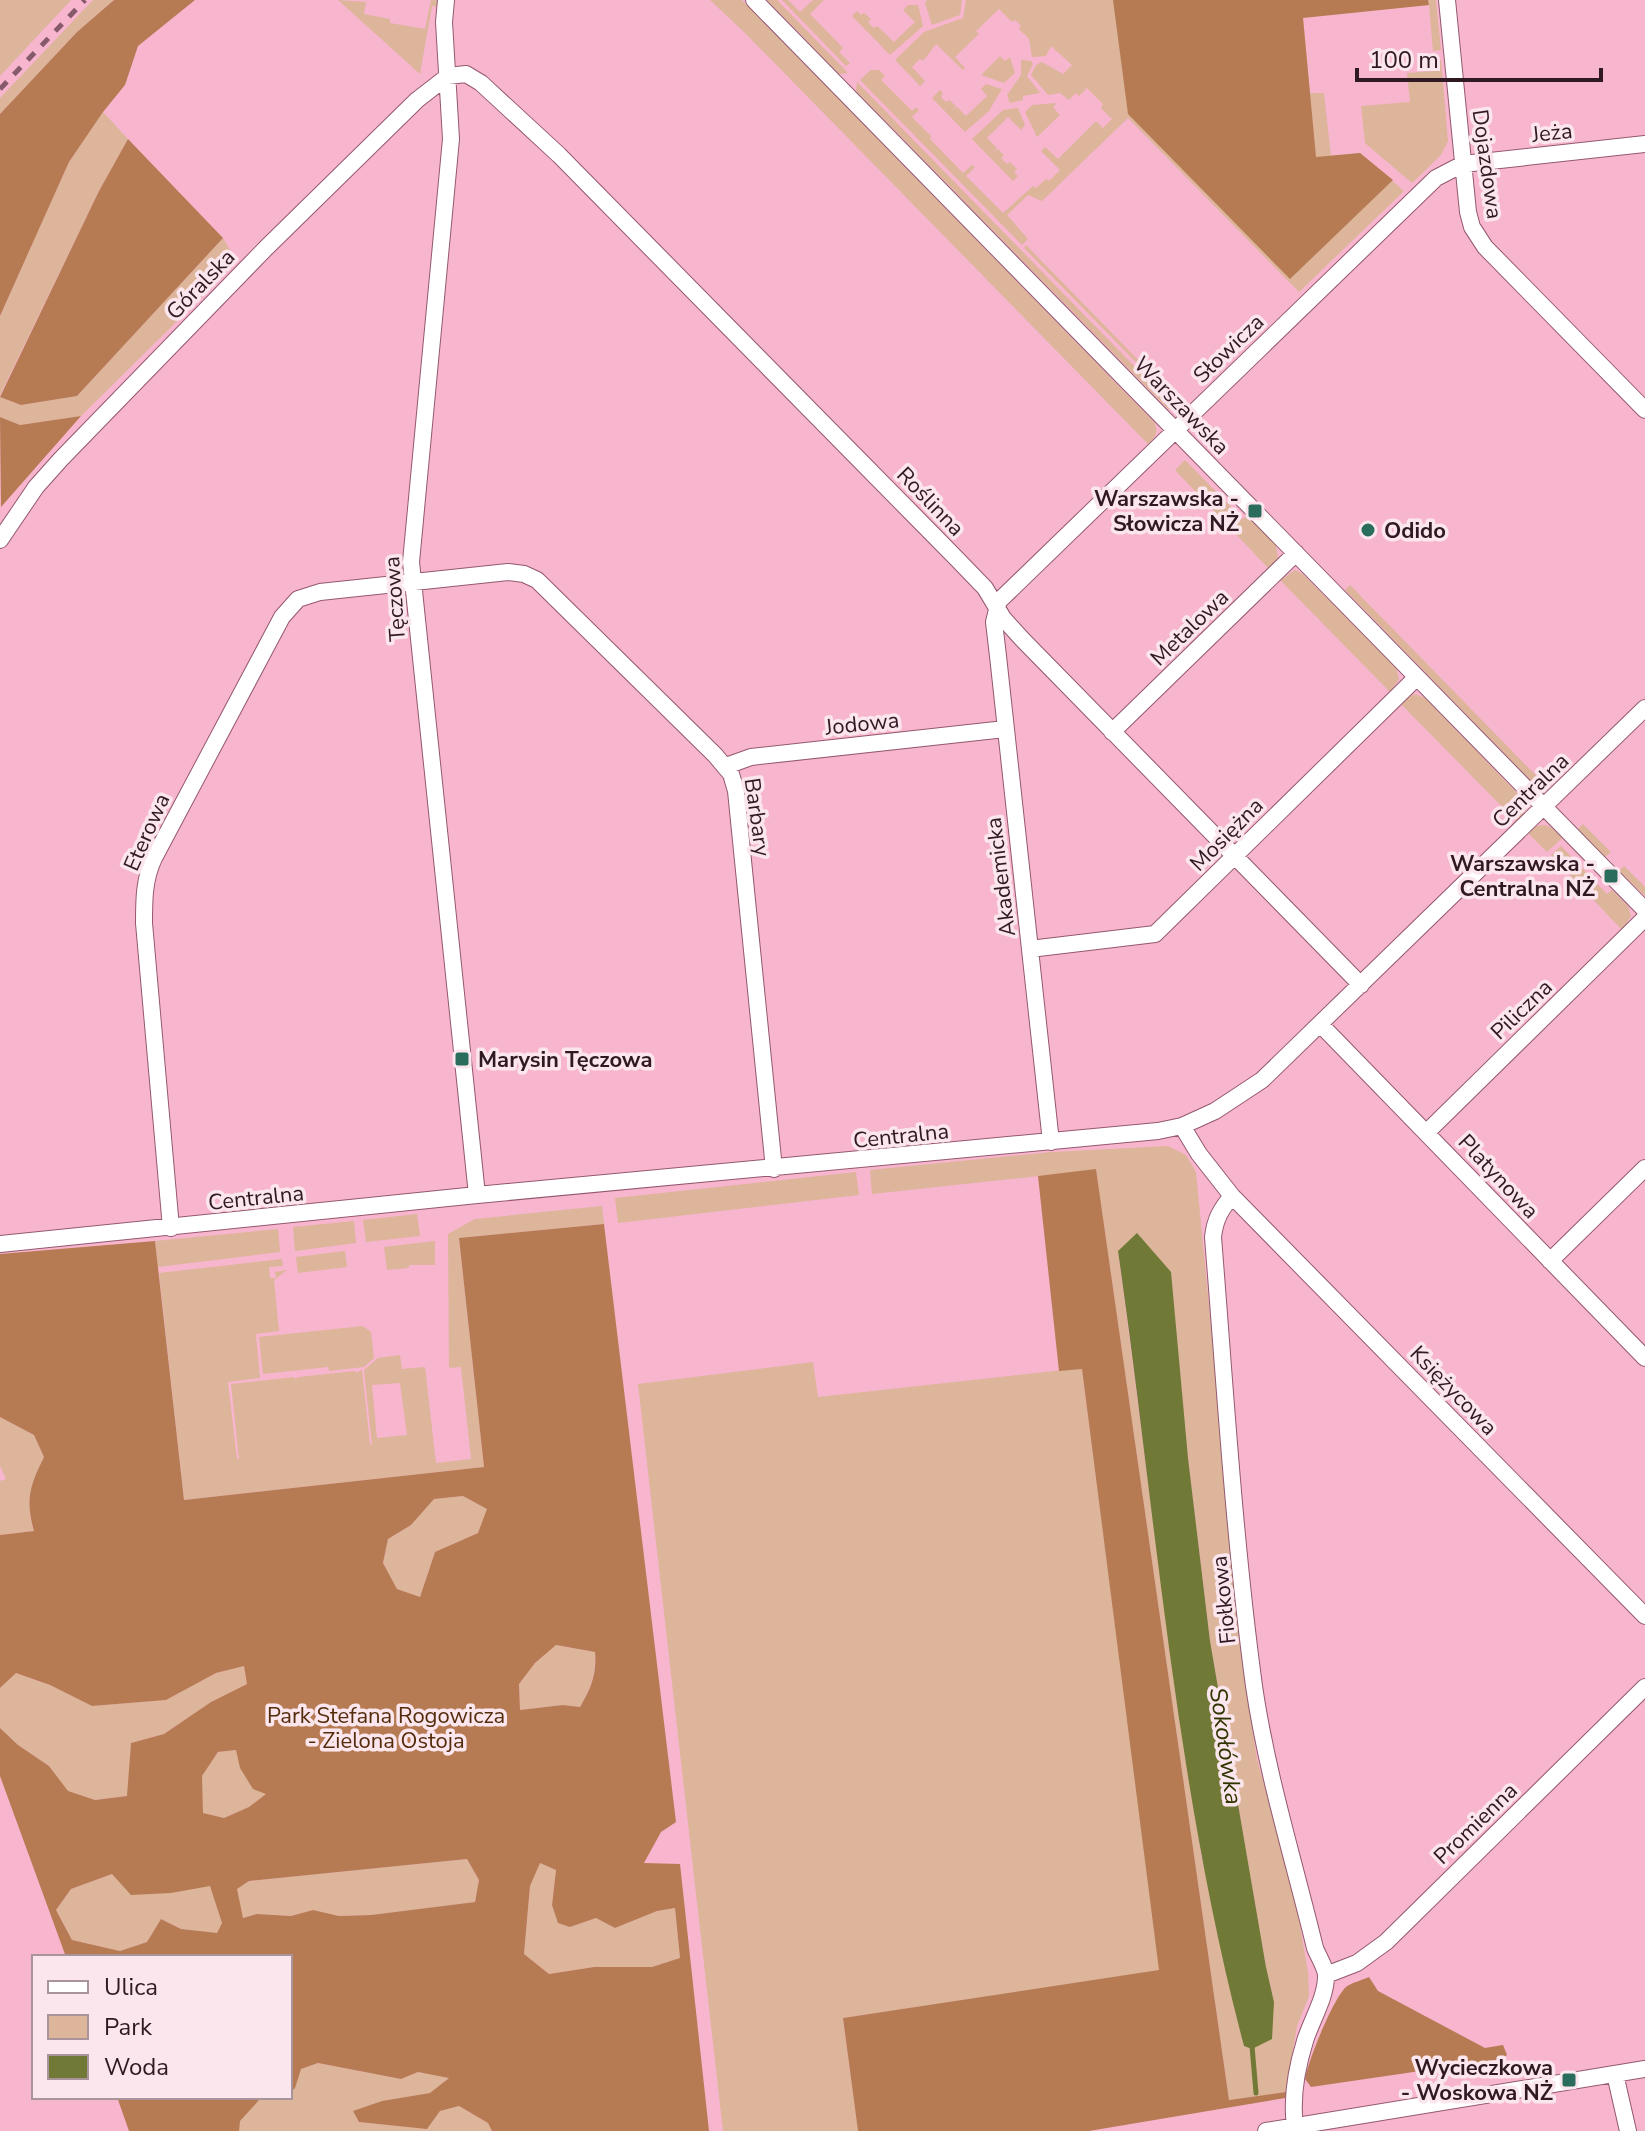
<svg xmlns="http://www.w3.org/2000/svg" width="1645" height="2131" font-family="'Nunito Sans',sans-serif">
	<rect width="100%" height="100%" fill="#f8b5ce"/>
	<!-- green -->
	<path fill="#dcb59b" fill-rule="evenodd" d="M0,0H71L0,76Z
		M93,0H114L77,32L0,114V98Z
		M338,0L366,2L364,14L390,19V23L425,29L431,0H439L438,7L432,6L420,74Z
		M710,0H742L1154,422C1159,432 1155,438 1148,444L745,33Z
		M767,0H777L848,73L839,74Z
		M782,0H788L800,12L813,0H824L810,14L843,48L839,52L850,63L846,66Z
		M927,0H962L960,15L932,25L925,3Z
		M966,0H1436L1441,50L1433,51L1429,5L1303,17L1310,93H1324L1331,156L1360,153L1404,191L1299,292L1128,118L1042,201L1028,195L1007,215L1028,239L1022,245L860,80L871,70H879L885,76L881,80L912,111L916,107L919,110L912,117L931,136L930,139L963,173L972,165L975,167L966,176L1003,213L1033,186L1036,188L1046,179L1049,181L1060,170L1041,151L1045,147L1058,159L1096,121L1103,128L1112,119L1101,108L1103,104L1087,88L1079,96L1076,93L1069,100L1060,93L1048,95L1031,75L1036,65L1042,62L1063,74L1072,65L1051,46L1046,56L1032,57L1029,39L1019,29L1021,26L1015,20L1012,22L999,9L976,31L979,34L955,57L965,68L963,70L936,44L923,61L920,59L912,67L925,81L920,86L895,60L924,32L963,18Z
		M908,5H918L923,26L890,55L852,16L857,11L861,15L864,13L871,19L868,22L874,28L877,26L894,42L915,22L903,10Z
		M1000,56L1005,61L1010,57L1015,73L1004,83L981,75Z
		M1021,60L1031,61L1033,64L1027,76L1040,93L1023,96V100L1010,103L1007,95L1021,75Z
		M1434,60H1441L1448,141L1441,155L1412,183L1365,143L1361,106L1410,102L1407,73L1435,71Z
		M857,82L1180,413L1168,409L856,91Z
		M986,84L1002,89L989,111L965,132L932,98L940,90L943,93L941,97L946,102L949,100L956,106L953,110L957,107L966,116L987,96L981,89Z
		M1057,103L1053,107L1060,115L1037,137L1025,112L1032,105Z
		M1018,108L1025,125L1021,130L1008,117L987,138L997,148L994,152L998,149L1004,155L1001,158L1007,164L1010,162L1017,169L1014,172L1018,176L1013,181L972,139L1003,110Z
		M103,112L128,139L99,191L0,395V316L69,162Z
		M223,238L237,262L81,416L20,425L0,417V397L21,405L77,396Z
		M1026,245L1184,407L1182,409L1024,248Z
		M1185,460L1243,519L1247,516L1276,545L1278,558L1269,569L1175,470Z
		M1295,570L1303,574L1396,668L1399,679L1390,692L1280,580Z
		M1350,585L1550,790H1541L1534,784L1345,590Z
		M1414,694L1425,698L1521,797L1526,810L1517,822L1400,703Z
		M1583,824L1611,852L1605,857L1578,829Z
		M1545,825L1552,828L1562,838L1547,852L1528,833L1537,826Z
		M1561,846L1607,894L1612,890L1628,906L1631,916L1622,930L1551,855Z
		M1624,866L1645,887V896L1619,871Z
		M1168,1146L1186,1155L1196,1172L1246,1688L1257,1759L1294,1892L1308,1972L1309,1996L1297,2026L1286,2092L1229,2100L1096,1170L872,1194L870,1170L1052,1152ZM1118,1251L1188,1458L1210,1641L1266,1967L1274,2002L1244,2046L1201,1854L1170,1651Z
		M856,1172L859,1195L618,1223L615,1198Z
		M602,1206L604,1224L459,1238L484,1467L184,1500L159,1273L282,1259L283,1266L269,1267L270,1278H276L275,1272L287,1270L274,1280L279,1331L256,1334L260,1378L228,1382L237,1459H239L231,1384L294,1377L295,1379L299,1377L355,1371L356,1373L362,1370L370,1444L372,1445L364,1370L378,1358L400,1355L402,1369L425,1367L436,1463L471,1459L461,1367L449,1368L448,1234L475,1219ZM400,1383L407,1435L377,1438L372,1385Z
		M417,1214L420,1236L366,1242L363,1220Z
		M354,1221L356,1243L295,1251L293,1227Z
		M278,1229L280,1252L158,1267L155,1241Z
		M435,1241V1265H409V1268L387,1270L384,1247Z
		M345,1251L347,1267L298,1273L296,1257Z
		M363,1326L371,1332L374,1358L364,1367L329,1371L328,1367L263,1374L259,1337Z
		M813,1362L818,1397L1082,1368L1160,1971L843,2018L858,2131H723L638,1384Z
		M0,1417L34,1435L44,1457C31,1483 25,1503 34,1531L0,1535V1481L6,1479L0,1466Z
		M463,1496L488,1509L478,1533L435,1552L420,1597L397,1589L383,1563L388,1539L411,1525L434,1499Z
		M556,1645L595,1652C596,1674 591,1688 580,1707L563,1705L520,1710L519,1684L535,1663Z
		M244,1666L247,1684L211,1702L164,1734L131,1743L128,1796L95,1800L67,1791L49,1766L18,1745L0,1728V1688L16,1673L50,1685L92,1706L166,1700L216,1673Z
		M237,1750C241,1772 250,1780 267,1794L249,1807L224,1818L202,1813V1776L218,1752Z
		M467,1859L479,1880L475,1902L371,1915L339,1916L313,1910L291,1916L257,1914L243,1918L236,1889L249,1881Z
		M540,1862L556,1870L552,1905L570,1927L596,1918L615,1928L657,1911L675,1908L680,1958L652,1967H594L549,1974L524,1954L530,1886Z
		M112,1874L171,1893L210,1885L222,1923L217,1934L181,1929L161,1919L147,1942L120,1951L72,1940L56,1910L71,1889Z
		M318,2063L401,2079L418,2072L450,2077L431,2093L382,2101L354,2111L359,2122L427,2128L440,2111L459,2106L488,2123L492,2131H239V2121L260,2097H290L301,2069Z"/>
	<!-- forest -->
	<path fill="#b67b53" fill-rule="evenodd" d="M114,0H195L138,46L125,85L103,112L69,162L0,316V114L77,32Z
		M1113,0H1428L1429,5L1303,18L1316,157L1360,153L1393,180L1290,279L1128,114Z
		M128,139L223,238L77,396L21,405L0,397L99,191Z
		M81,416L1,507L0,417L20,425Z
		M1096,1169L1229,2100L1286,2092L1285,2098L1089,2131H858L843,2018L1159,1970L1082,1369L1059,1371L1038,1176Z
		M604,1224L676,1822L661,1832L644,1863L680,1864L709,2131H492L488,2123L459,2106L440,2111L427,2129L359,2122L353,2111L382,2101L430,2093L449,2078L418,2072L401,2079L318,2063L301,2069L295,2088L290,2093V1957H66L0,1776V1728L18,1745L49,1766L68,1791L95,1800L127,1796L131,1743L164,1734L211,1702L247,1684L244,1666L216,1673L166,1700L92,1706L50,1685L16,1673L0,1688V1535L34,1531C25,1500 30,1485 44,1457L34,1435L0,1417V1254L155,1241L184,1500L484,1467L459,1238ZM463,1496L487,1509L478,1533L435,1552L420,1597L397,1589L383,1563L388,1539L411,1525L434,1499ZM556,1645L595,1652C597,1673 591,1689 580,1707L563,1705L520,1710L519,1684L535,1663ZM236,1750L240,1768L253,1789L266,1794L249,1807L224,1818L203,1813L202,1776L218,1752ZM467,1859L479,1880L475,1902L371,1915L339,1916L313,1910L291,1916L257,1914L243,1918L237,1889L249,1881ZM540,1863L556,1870L552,1905L558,1923L570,1927L596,1918L615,1928L657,1911L675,1908L680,1958L652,1967H594L549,1974L524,1954L530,1886ZM112,1874L131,1895L171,1893L210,1886L222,1923L217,1933L181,1929L161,1919L147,1942L120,1951L72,1940L56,1910L71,1889Z
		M1369,1977L1378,1991L1485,2048L1503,2045L1507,2055L1502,2059L1311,2087L1305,2079C1308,2061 1333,1999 1346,1987C1351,1983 1362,1980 1369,1977Z
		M117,2097H260V2099L240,2121L239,2131H129Z"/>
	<!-- water -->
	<path fill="#717936" d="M1137,1233L1171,1272L1188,1458L1210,1641L1266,1967L1274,2002L1272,2039L1252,2049L1244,2046C1175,1786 1156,1516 1118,1251Z"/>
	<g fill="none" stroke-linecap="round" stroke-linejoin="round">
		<!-- stream -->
		<path stroke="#717936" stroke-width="5" d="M1252,2046L1256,2093"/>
		<defs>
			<path id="minor" d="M446,0L444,22L451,139L411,562L477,1195
				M754,0L1645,910
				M1447,0L1468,212L1472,227L1485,247L1645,410
				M0,540L36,487L61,459L266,248L417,100L448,76L466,74L481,83L559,155L956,558L985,588L1003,618L1022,639L1361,985
				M1112,732L1296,553
				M726,766L751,757L1005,729
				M1030,949L1155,934L1417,677
				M1321,1025L1645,1358
				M1182,1126L1199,1154L1232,1196L1645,1616
				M1427,1132L1645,918
				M1051,1142L998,656L994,622L999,601L1436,178L1463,164L1645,144
				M1232,1196C1221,1209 1215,1219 1213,1237C1225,1387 1234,1538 1254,1686C1267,1775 1294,1861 1315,1948C1318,1956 1326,1968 1326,1976C1326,1998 1311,2021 1305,2041C1296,2070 1291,2097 1295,2126
				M171,1228L144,923C144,900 144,879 154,858L282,617L298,599L320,592L508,572L524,574L537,580L715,755L731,774L736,791L774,1169
				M0,1244L477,1195L1158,1131L1182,1126L1215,1111L1262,1080L1645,708
				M1550,1261L1645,1168
				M1326,1975L1357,1963L1386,1942L1645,1687
				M1615,2074L1628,2131
				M1266,2131L1645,2069"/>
		</defs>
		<!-- minor casing -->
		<use href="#minor" stroke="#945870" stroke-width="18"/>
		<!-- minor -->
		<use href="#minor" stroke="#fff" stroke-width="16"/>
		<!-- rail -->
		<path stroke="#855b6b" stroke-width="5" stroke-dasharray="10 10" stroke-linecap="butt" d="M0,89L85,0"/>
	</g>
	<!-- markers -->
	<g fill="#2b6d5d" stroke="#fbe6ed" stroke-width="3">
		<rect x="1247" y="503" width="16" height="16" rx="4"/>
		<circle cx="1368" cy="530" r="8"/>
		<rect x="1603" y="868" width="16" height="16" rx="4"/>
		<rect x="454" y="1051" width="16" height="16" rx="4"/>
		<rect x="1561" y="2072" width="16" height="16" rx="4"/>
	</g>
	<g text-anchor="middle" stroke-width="7" stroke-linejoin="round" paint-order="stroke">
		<!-- street labels -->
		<g font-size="22" fill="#311923" stroke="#fbe6ed">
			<text transform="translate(1552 132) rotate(-6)" y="8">Jeża</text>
			<text transform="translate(1488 164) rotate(82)" y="8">Dojazdowa</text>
			<text transform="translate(200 284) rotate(-46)" y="8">Góralska</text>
			<text transform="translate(1228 348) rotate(-44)" y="8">Słowicza</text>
			<text transform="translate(1182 405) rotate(46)" y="8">Warszawska</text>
			<text transform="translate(931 501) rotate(46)" y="8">Roślinna</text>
			<text transform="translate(394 599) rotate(-94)" y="8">Tęczowa</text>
			<text transform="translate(1189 627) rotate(-44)" y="8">Metalowa</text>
			<text transform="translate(862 723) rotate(-6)" y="8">Jodowa</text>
			<text transform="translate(1530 790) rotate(-44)" y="8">Centralna</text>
			<text transform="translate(758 817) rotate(82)" y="8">Barbary</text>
			<text transform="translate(146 832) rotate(-66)" y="8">Eterowa</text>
			<text transform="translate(1226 834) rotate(-45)" y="8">Mosiężna</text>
			<text transform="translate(1000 877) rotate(-97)" y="8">Akademicka</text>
			<text transform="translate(1521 1009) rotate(-44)" y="8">Piliczna</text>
			<text transform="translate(901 1135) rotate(-6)" y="8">Centralna</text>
			<text transform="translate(1499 1176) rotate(47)" y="8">Platynowa</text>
			<text transform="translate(256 1197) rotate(-6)" y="8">Centralna</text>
			<text transform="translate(1454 1390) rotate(46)" y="8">Księżycowa</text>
			<text transform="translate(1223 1600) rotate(-96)" y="8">Fiołkowa</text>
			<text transform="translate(1475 1823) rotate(-44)" y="8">Promienna</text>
		</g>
		<!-- poi labels -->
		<g font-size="22" font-weight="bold" fill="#311923" stroke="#fbe6ed" text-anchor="end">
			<text x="1239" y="506">Warszawska -<tspan x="1239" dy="25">Słowicza NŻ</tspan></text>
			<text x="1384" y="538" text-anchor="start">Odido</text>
			<text x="1595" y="871">Warszawska -<tspan x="1595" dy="25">Centralna NŻ</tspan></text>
			<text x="478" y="1067" text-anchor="start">Marysin Tęczowa</text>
			<text x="1553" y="2075">Wycieczkowa<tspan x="1553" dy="25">- Woskowa NŻ</tspan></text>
		</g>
		<!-- park labels -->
		<g font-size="22" fill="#542c0c" stroke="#fbe6ed">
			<text x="386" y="1723">Park Stefana Rogowicza<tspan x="386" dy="25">- Zielona Ostoja</tspan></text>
		</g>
		<!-- water labels -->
		<g font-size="24" font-style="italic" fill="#303500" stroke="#fbe6ed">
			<text transform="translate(1226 1746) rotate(82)" y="8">Sokołówka</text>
		</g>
	</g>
	<!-- legend -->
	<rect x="32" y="1955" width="260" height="144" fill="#fbe6ed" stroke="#aa949c" stroke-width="2"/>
	<rect x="48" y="1981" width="40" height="12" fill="#ffffff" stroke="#aa949c" stroke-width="2"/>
	<text x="104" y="1995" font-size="24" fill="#311923">Ulica</text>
	<rect x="48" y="2015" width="40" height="24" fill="#dcb59b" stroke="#aa949c" stroke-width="2"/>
	<text x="104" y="2035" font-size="24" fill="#311923">Park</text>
	<rect x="48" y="2055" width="40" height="24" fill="#717936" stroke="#aa949c" stroke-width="2"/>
	<text x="104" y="2075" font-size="24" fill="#311923">Woda</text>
	<!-- scale -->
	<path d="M1357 68v12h244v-12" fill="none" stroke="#311923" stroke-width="4"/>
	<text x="1369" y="68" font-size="24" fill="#311923" stroke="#fbe6ed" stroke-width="6" paint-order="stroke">100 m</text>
</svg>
